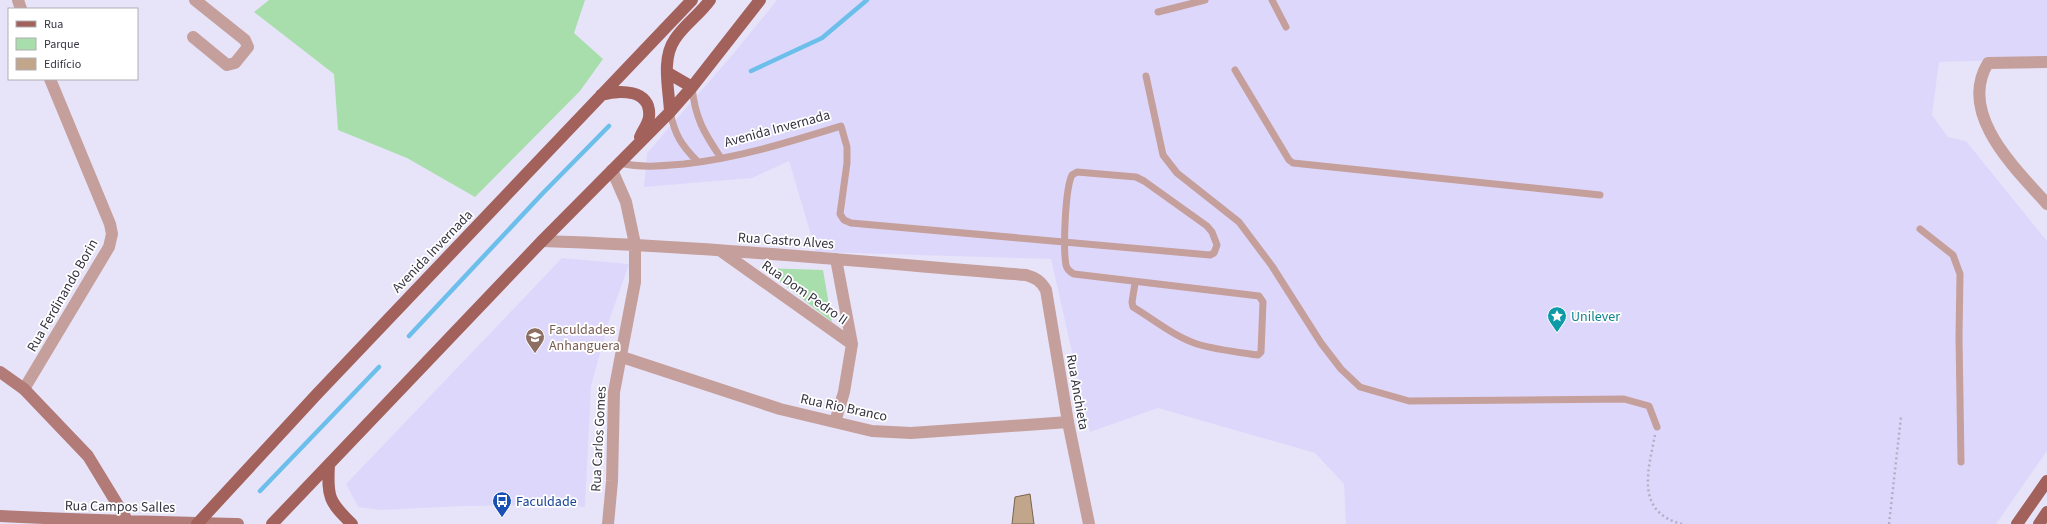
<svg xmlns="http://www.w3.org/2000/svg" width="2047" height="524" font-family="'Source Sans 3',sans-serif">
	<rect width="100%" height="100%" fill="#e7e4fa"/>
	<!-- built -->
	<path fill="#ddd8fb" d="M777,0H2047V59L1939,62L1932,115L1948,137L1966,141L2047,241V451L1996,524H1346L1344,484L1315,453L1158,408L1090,432L1051,259L816,252L789,161L752,178L644,187L647,153L733,54Z
		M562,258L629,264L609,321L591,386L585,507L550,505L464,506L381,510L358,507L346,484Z"/>
	<!-- green -->
	<path fill="#a8deac" d="M269,0H585L574,33L603,59L580,91L475,197L407,158L338,130L334,74L254,12Z
		M763,268L823,270L832,322Z"/>
	<g fill="none" stroke-linecap="round" stroke-linejoin="round">
		<!-- stream -->
		<path stroke="#6cbfea" stroke-width="4.5" d="M751,71L822,38L867,0
			M409,336L543,193L609,126
			M260,491L379,367"/>
	</g>
	<!-- building -->
	<path fill="#c1a68b" stroke="#7b634a" d="M1030,494L1034,524H1012L1015,497Z"/>
	<g fill="none" stroke-linecap="round" stroke-linejoin="round">
		<!-- path -->
		<path stroke="#b2afc3" stroke-width="2.5" stroke-dasharray="2 3" stroke-linecap="butt" d="M1655,435C1648,471 1635,512 1682,524
			M1889,524L1901,417"/>
		<!-- lane -->
		<path stroke="#c59f9b" stroke-width="7" d="M1272,0L1286,27
			M1158,12L1205,0
			M1235,70L1289,160L1293,163L1600,195
			M1146,76L1163,155L1177,173L1239,222L1272,266L1321,343L1341,369L1360,387L1409,401L1624,399L1649,406L1657,427
			M692,87C695,118 704,133 721,158
			M670,112C675,135 681,145 698,162
			M620,163C642,168 661,166 684,164C738,158 789,142 841,126L847,147V163L840,214L844,220L851,223L1210,255L1214,253L1217,245L1212,232L1207,226L1144,181L1136,177L1077,172L1072,175C1065,189 1063,249 1066,265C1067,270 1070,272 1074,274L1259,296L1263,302L1261,352L1258,355C1237,352 1217,350 1197,344C1175,337 1153,319 1133,307L1132,302L1135,283
			M1920,229L1953,255L1960,274L1959,337L1961,462"/>
		<!-- street -->
		<path stroke="#c59f9b" stroke-width="12" d="M18,0L21,9
			M193,37L227,65L235,63L248,47L245,40L195,0
			M2047,62L1988,63C1957,114 2016,169 2047,204
			M542,241C704,246 865,262 1026,275C1036,278 1041,281 1046,290L1068,422L1089,524
			M721,251L852,344
			M622,357L780,409L872,431L911,433L1068,422
			M24,389L109,247L112,234L110,224L50,79
			M835,422L844,392L852,344L836,259
			M608,524L612,481L614,392L635,282V244L626,202L612,170"/>
		<!-- secondary -->
		<path stroke="#b27b77" stroke-width="12" d="M0,372L24,389L88,456L127,520
			M0,516C79,520 159,522 238,524"/>
		<!-- primary -->
		<path stroke="#a3615c" stroke-width="12" d="M668,73L692,87
			M601,95C618,90 652,88 649,117C648,124 643,130 640,137
			M670,112C669,89 661,59 675,39C684,25 700,14 710,0
			M329,465C327,497 329,502 352,524
			M197,524L317,394L692,0
			M272,524L542,241L670,112L692,87L760,0
			M2017,524L2047,481
			M2039,524L2047,512"/>
	</g>
	<!-- icons -->
	<defs>
		<symbol id="sight-pin" viewBox="-11 -11 22 30"><path d="M0 17L-7.5 6A9.5 9.5 0 1 1 7.5 6Z" fill="#0f9aa8" stroke="#fff"/><path d="M0-6L1.8-2.2L6-1.7L2.9 1.2L3.7 5.4L0 3.3L-3.7 5.4L-2.9 1.2L-6-1.7L-1.8-2.2Z" fill="#fff"/></symbol>
		<symbol id="university-pin" viewBox="-11 -11 22 30"><path d="M0 17L-7.5 6A9.5 9.5 0 1 1 7.5 6Z" fill="#8d6e63" stroke="#fff"/><path d="M0-5L7-2L0 1L-7-2ZM-4 1L0 2.5L4 1V4Q0 6-4 4Z" fill="#fff"/></symbol>
		<symbol id="bus-pin" viewBox="-11 -11 22 30"><path d="M0 17L-7.5 6A9.5 9.5 0 1 1 7.5 6Z" fill="#1a4fb4" stroke="#fff"/><path d="M-5-6H5V4H4V6H2V4H-2V6H-4V4H-5ZM-3.5-4V0h7V-4ZM-3.5 1.2v1.5H-2V1.2ZM2 1.2v1.5H3.5V1.2Z" fill="#fff"/></symbol>
	</defs>
	<g fill-rule="evenodd">
		<use href="#sight-pin" x="1546" y="305" width="22" height="30"/>
		<use href="#university-pin" x="524" y="326" width="22" height="30"/>
		<use href="#bus-pin" x="491" y="490" width="22" height="30"/>
	</g>
	<g text-anchor="middle" stroke-width="3.5" stroke-linejoin="round" paint-order="stroke">
		<!-- street labels -->
		<g font-size="14" fill="#363442" stroke="#fff">
			<text transform="translate(777 128) rotate(-15)" y="5">Avenida Invernada</text>
			<text transform="translate(786 240) rotate(4)" y="5">Rua Castro Alves</text>
			<text transform="translate(432 251) rotate(-46)" y="5">Avenida Invernada</text>
			<text transform="translate(805 292) rotate(35)" y="5">Rua Dom Pedro II</text>
			<text transform="translate(62 295) rotate(-60)" y="5">Rua Ferdinando Borin</text>
			<text transform="translate(1078 392) rotate(80)" y="5">Rua Anchieta</text>
			<text transform="translate(844 407) rotate(12)" y="5">Rua Rio Branco</text>
			<text transform="translate(598 439) rotate(-87)" y="5">Rua Carlos Gomes</text>
			<text transform="translate(120 506) rotate(1)" y="5">Rua Campos Salles</text>
		</g>
		<!-- culture labels -->
		<g font-size="14" fill="#0d838f" stroke="#fff" text-anchor="start">
			<text x="1571" y="321">Unilever</text>
		</g>
		<!-- education labels -->
		<g font-size="14" fill="#785e54" stroke="#fff" text-anchor="start">
			<text x="549" y="334">Faculdades<tspan x="549" dy="16">Anhanguera</tspan></text>
		</g>
		<!-- transit labels -->
		<g font-size="14" fill="#164399" stroke="#fff" text-anchor="start">
			<text x="516" y="506">Faculdade</text>
		</g>
	</g>
	<!-- legend -->
	<rect x="8" y="8" width="130" height="72" fill="#ffffff" stroke="#afaeb3"/>
	<rect x="16" y="21" width="20" height="6" fill="#a3615c" stroke="#afaeb3"/>
	<text x="44" y="28" font-size="12" fill="#363442">Rua</text>
	<rect x="16" y="38" width="20" height="12" fill="#a8deac" stroke="#afaeb3"/>
	<text x="44" y="48" font-size="12" fill="#363442">Parque</text>
	<rect x="16" y="58" width="20" height="12" fill="#c1a68b" stroke="#afaeb3"/>
	<text x="44" y="68" font-size="12" fill="#363442">Edifício</text>
</svg>
